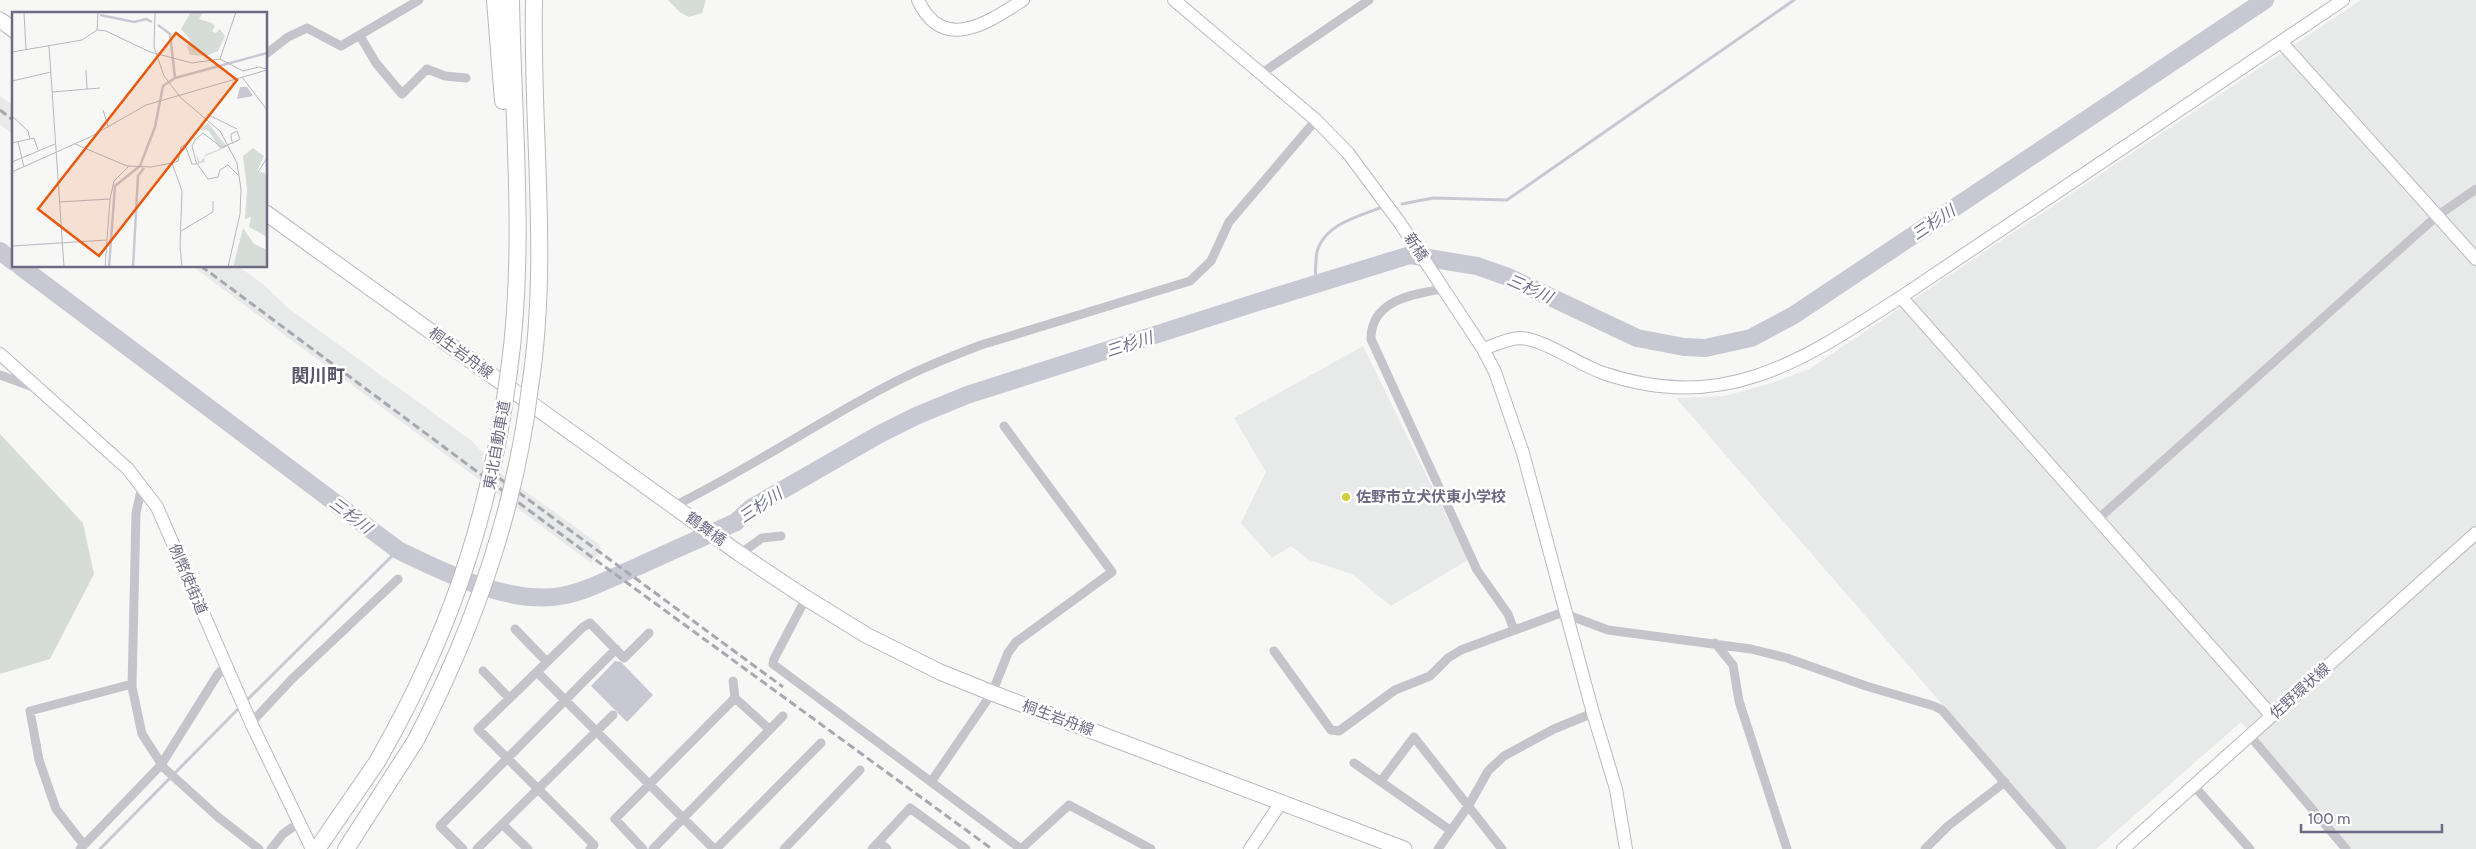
<svg xmlns="http://www.w3.org/2000/svg" width="2476" height="849" font-family="Cabin,'Noto Sans JP',sans-serif">
	<rect width="100%" height="100%" fill="#f7f8f6"/>
	<!-- built -->
	<path fill="#e8e9e9" d="M2361,0H2476V849H2350L2241,722L2096,849H2068L1676,398L1724,396L1769,384L1809,369Z
		M0,96L14,106V135L0,125Z
		M192,266H238L263,284L288,308L472,441L483,453L482,460L599,544L601,551L591,563Z
		M1363,346L1468,560L1391,606L1352,574L1309,560L1291,546L1272,558L1241,523L1266,472L1234,418Z"/>
	<!-- green -->
	<path fill="#d6ddd8" d="M668,0H706L702,13L689,17L681,13Z
		M0,434L83,523L94,574L50,659L0,674Z"/>
	<!-- water -->
	<path fill="#c8c8d3" d="M615,661L621,662L653,695L627,722L591,686Z"/>
	<g fill="none" stroke-linecap="round" stroke-linejoin="round">
		<!-- stream -->
		<path stroke="#c8c8d3" stroke-width="3" d="M1402,204L1433,198L1507,200L1794,0
			M1315,284C1316,273 1315,262 1317,252C1324,225 1358,216 1380,208
			M246,701L398,550
			M100,849L240,707"/>
		<!-- river -->
		<path stroke="#c8c8d3" stroke-width="18" d="M0,251L14,262
			M20,266L398,550C443,572 509,605 561,596C588,591 613,577 639,566C671,551 704,537 736,522L751,508L878,435L916,416L967,395L1261,301L1410,255L1477,266L1508,277L1637,338L1684,347L1705,348L1751,338L1794,315L2265,0"/>
		<defs>
			<path id="secondary" d="M918,0C943,54 989,22 1023,0
				M1174,0L1316,120L1348,153L1400,223L1483,349L1495,372L1523,453L1593,713L1616,789L1626,849
				M2281,42L2476,259
				M1483,349C1495,345 1507,339 1519,338C1543,338 1579,365 1603,373C1725,414 1802,361 1901,297
				M0,354L128,469L157,507L252,725L312,849
				M2272,716L1901,297L2343,0
				M1250,849L1280,804
				M2123,849L2476,533"/>
			<path id="primary" d="M0,20L14,30
				M266,213L740,554L806,598L866,635L940,672L992,693L1404,849"/>
			<path id="highway" d="M495,0L503,101
				M509,371C526,249 513,123 511,0
				M530,387C550,259 531,129 534,0
				M317,849L377,762L393,733
				M346,849L416,740"/>
		</defs>
		<!-- secondary casing -->
		<use href="#secondary" stroke="#bbb9c1" stroke-width="14"/>
		<!-- primary casing -->
		<use href="#primary" stroke="#b9b8be" stroke-width="17"/>
		<!-- highway casing -->
		<use href="#highway" stroke="#b8b7bd" stroke-width="18"/>
		<!-- street -->
		<path stroke="#c6c4cb" stroke-width="9" d="M360,36L376,63L402,94L427,69L445,76L466,78
			M266,54L288,37L307,28L341,46L419,0
			M1262,73L1369,0
			M1443,289C1413,294 1371,300 1371,339L1477,570L1508,614L1514,630
			M0,375L33,387
			M142,486L136,513L132,687L142,734L164,768L218,817L259,849
			M674,506C747,470 815,424 887,386C917,370 949,357 981,345L1190,281L1211,261L1229,222L1316,120
			M2098,519L2437,216L2476,189
			M740,554L762,538L781,536
			M806,598L774,659L773,664L1021,849
			M515,629L547,662
			M1715,643L1733,665L1739,701L1787,849
			M1274,651L1331,730L1339,731L1395,690L1430,676L1448,658L1461,650L1558,614L1568,615L1608,630L1751,649L1787,658L1866,686L1934,706L1942,710L2062,849
			M483,671L509,698
			M537,672L714,849
			M733,681L735,698L769,729
			M251,723L292,679L398,579
			M2250,736L2346,849
			M1354,763L1450,830
			M1381,781L1414,737L1502,849
			M931,782L992,693L1008,653L1016,642L1112,572L1004,426
			M2194,786L2250,849
			M502,824L528,849
			M879,842L887,849
			M84,845L56,809L39,760L30,711L132,684
			M80,849L161,765L218,674L226,666
			M271,849L283,834L300,822
			M463,849L440,826L616,649
			M477,849L613,715
			M590,849L594,845L478,729L583,627L590,623L624,658L649,633
			M643,849L615,819L735,698
			M653,849L783,716
			M716,849L821,743
			M784,849L860,770
			M872,849L910,808L966,849
			M1021,849L1069,805L1151,849
			M1438,849L1469,805L1488,771L1504,756L1554,729L1593,713
			M1925,849L1948,826L2005,782"/>
		<!-- secondary -->
		<use href="#secondary" stroke="#fff" stroke-width="12"/>
		<!-- primary -->
		<use href="#primary" stroke="#fff" stroke-width="15"/>
		<!-- highway -->
		<use href="#highway" stroke="#fff" stroke-width="16"/>
		<!-- rail -->
		<path stroke="#a9a7b1" stroke-width="3" stroke-dasharray="8 4" stroke-linecap="butt" d="M0,110L14,121
			M201,266L593,558L992,849
			M499,478L783,687"/>
		<defs>
			<path id="highway-bridge" d="M393,733C456,617 492,502 509,371
				M416,740C474,628 515,512 530,387"/>
		</defs>
		<!-- highway-bridge casing -->
		<use href="#highway-bridge" stroke="#b8b7bd" stroke-width="18" stroke-linecap="butt"/>
		<!-- highway-bridge -->
		<use href="#highway-bridge" stroke="#fff" stroke-width="16"/>
	</g>
	<!-- markers -->
	<circle fill="#d3ce3b" stroke="#fff" stroke-width="2" cx="1346" cy="497" r="5"/>
	<g text-anchor="middle" stroke-width="5" stroke-linejoin="round" paint-order="stroke">
		<!-- street labels -->
		<g font-size="15" fill="#6f6a84" stroke="#fff">
			<text transform="translate(1416 247) rotate(57)" y="5">新橋</text>
			<text transform="translate(461 353) rotate(36)" y="5">桐生岩舟線</text>
			<text transform="translate(497 445) rotate(-80)" y="5">東北自動車道</text>
			<text transform="translate(706 529) rotate(36)" y="5">鶴舞橋</text>
			<text transform="translate(188 579) rotate(67)" y="5">例幣使街道</text>
			<text transform="translate(2300 691) rotate(-42)" y="5">佐野環状線</text>
			<text transform="translate(1058 718) rotate(20)" y="5">桐生岩舟線</text>
		</g>
		<!-- poi labels -->
		<g font-size="15" font-weight="bold" fill="#6f6a84" stroke="#fff" text-anchor="start">
			<text x="1356" y="502">佐野市立犬伏東小学校</text>
		</g>
		<!-- water labels -->
		<g font-size="16" font-style="italic" fill="#70708d" stroke="#fff">
			<text transform="translate(1933 222) rotate(-34)" y="6">三杉川</text>
			<text transform="translate(1530 288) rotate(24)" y="6">三杉川</text>
			<text transform="translate(1129 344) rotate(-18)" y="6">三杉川</text>
			<text transform="translate(760 505) rotate(-34)" y="6">三杉川</text>
			<text transform="translate(351 515) rotate(37)" y="6">三杉川</text>
		</g>
		<!-- quarter labels -->
		<g font-size="18" font-weight="bold" fill="#5b576a" stroke="#fff">
			<text x="318" y="382">関川町</text>
		</g>
	</g>
	<!-- overview -->
	<g transform="translate(12 12)">
		<rect width="255" height="255" fill="#f7f8f6"/>
		<path d="M179,0H191L187,7L200,11L203,14L200,19L204,21L208,17L213,24L206,39L194,44L178,43L175,35L178,27L169,17ZM196,111L215,135L192,145L193,150L186,152L184,141L188,150L194,142L208,137L196,118H185ZM241,136L252,144L245,159L253,161L255,169V225L237,215L239,205L233,207L235,177L231,144ZM231,216L242,232L255,238V255H221Z" fill="#d6ddd8"/>
		<path d="M228,75H235L241,84L225,87Z" fill="#c8c8d3"/>
		<path fill="none" stroke="#c8c8d3" stroke-width="2.5" d="M88,3L122,10L134,7L140,10M146,13L158,22L163,66M97,255L103,174L128,154L143,115L151,74L163,66L255,41M121,255L126,164L132,156"/>
		<path fill="none" stroke="#b9b6c1" stroke-width="1" d="M12,0L14,38M143,0L142,35L152,64L169,86L208,119L225,151L229,177L228,202L216,255M85,18L94,19L138,40L180,51L208,47L231,59L247,55L254,57M37,34L52,255M0,40L70,28L85,18L86,0M208,47L224,0M74,58L75,77M230,65L255,98M0,69L39,60M40,80L88,76M91,98L96,114M195,102L225,117M0,104L16,119L18,127M183,128L180,134L184,150L196,167L206,165M183,128L191,121L209,135H211L213,134L222,130L225,129L228,127L225,119L219,122V126L221,132M6,130L12,155M0,131L22,126L26,138M63,132L115,154L139,155L160,151M0,150L43,132M0,160L78,125L134,93L255,58M246,160L255,146M206,165L208,158L216,153L226,163M98,187L102,169L117,154M47,190L98,187L93,255M169,219L201,200V189M0,234L95,228M170,255L168,234L170,179L160,151L166,149L169,135L173,133L180,152H185"/>
		<path fill="#e8590c" fill-opacity="0.15" stroke="#e8590c" stroke-width="2.5" d="M164,21L225,68L87,244L26,197Z"/>
		<rect width="255" height="255" fill="none" stroke="#6f6a84" stroke-width="2.5"/>
	</g>
	<!-- scale -->
	<path d="M2301 824v8h141v-8" fill="none" stroke="#6f6a84" stroke-width="2.5"/>
	<text x="2308" y="824" font-size="15" fill="#6f6a84" stroke="#ffffff" stroke-width="4" paint-order="stroke">100 m</text>
</svg>
